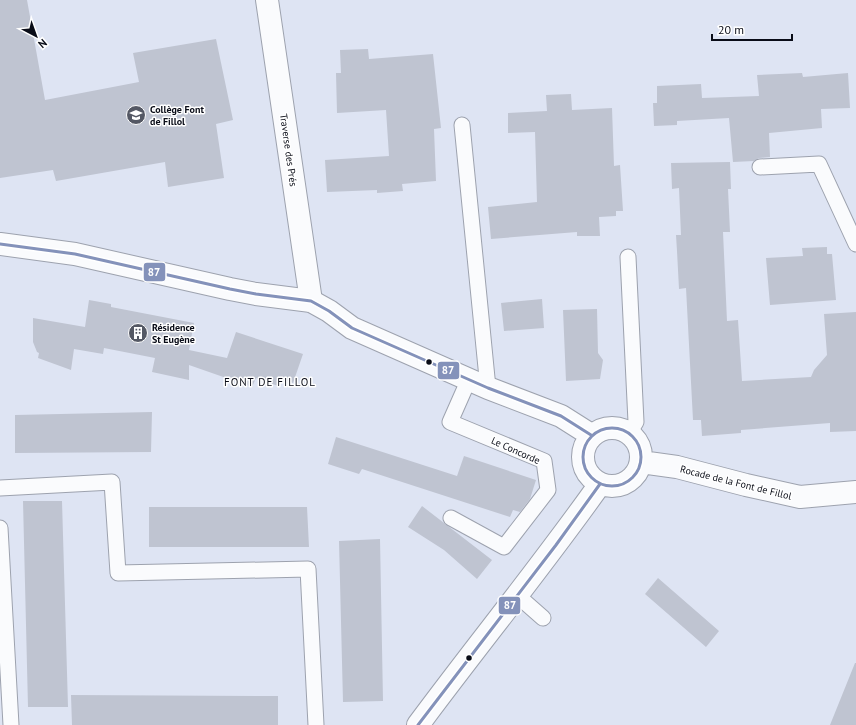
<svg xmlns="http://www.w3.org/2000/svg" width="856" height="725" font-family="'PT Sans',sans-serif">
	<rect width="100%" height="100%" fill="#dee4f3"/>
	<!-- building -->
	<path fill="#bfc4d1" d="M0,0H27L45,100L139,82L133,53L216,39L233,120L216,124L224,178L168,187L165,162L56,181L53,170L0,178Z
		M368,49L369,59L433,54L441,128L434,129L436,181L402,184L403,191L377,193V190L327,192L325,160L389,156L386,110L337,113L336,73H341L340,50Z
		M802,73L803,77L848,73L850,108L821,109L822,128L769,133L770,157L759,158L754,161L733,162L729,118L677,121V125L654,126L653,103H657V86L701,84L702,98L759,96L757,75Z
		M571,94L572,110L612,108L614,166L620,165L623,211H616V216L599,217L600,236H577V232L491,239L488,207L537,202L535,132L508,133V113L547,111L546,95Z
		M730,162L731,189H728L730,232H723L727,321L738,320L742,381L811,377L814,370L827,355L824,314L856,312V431L830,432V423L741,430V433L702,436L701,420H693L686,288L679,289L677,251L676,235H681L679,188L672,189L671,163Z
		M827,247V254H832L836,300L770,305L766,258L803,256L802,248Z
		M542,299L544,328L504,331L501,303Z
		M89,300L111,304V307L194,323L189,350L227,358L236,332L303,354L293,383L281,379L278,386L256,378L252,387L189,365V380L152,372L155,358L104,348L103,354L74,349L71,370L38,358L39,353L37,352L33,342V318L85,327Z
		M597,309L598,353L603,360L600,379L566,381L563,310Z
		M152,412L151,452L15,453V415Z
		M336,437L457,476L464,456L536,480L530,499L520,512L513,510L510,517L362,469L359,474L328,464Z
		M23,501H62L68,707H28Z
		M422,506L492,560L477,579L444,550L408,527Z
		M149,507H307L309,547H149Z
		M380,539L383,701L343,702L339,541Z
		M658,578L719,631L706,647L645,594Z
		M855,663H856V725H830Z
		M71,695L278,696V725H72Z"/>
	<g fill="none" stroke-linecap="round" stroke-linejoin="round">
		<defs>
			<path id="lane" d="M462,125L488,388
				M760,167L819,164L856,244
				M628,257L636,422L629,433
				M0,488L112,482L118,573L308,569L316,725
				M451,518L504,547L548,490L544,461L450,422L469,379
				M0,528L11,725
				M518,596L543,618"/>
			<path id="street" d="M267,0L311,301"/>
			<path id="secondary" d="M0,244L75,254L230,289L256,294L311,301L329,311L352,328L488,388L561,416L591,435
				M583 457a29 29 0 1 1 58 0a29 29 0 1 1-58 0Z
				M641,462L677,467L746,485L800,497L856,492
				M418,725C478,644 542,566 600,484"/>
		</defs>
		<!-- lane casing -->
		<use href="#lane" stroke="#9da2ae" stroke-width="17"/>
		<!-- street casing -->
		<use href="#street" stroke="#9da2ae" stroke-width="24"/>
		<!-- secondary casing -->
		<use href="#secondary" stroke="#9da2ae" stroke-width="24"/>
		<!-- lane -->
		<use href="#lane" stroke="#fafbfd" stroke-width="15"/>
		<!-- street -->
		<use href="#street" stroke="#fafbfd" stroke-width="22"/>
		<!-- secondary -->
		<use href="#secondary" stroke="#fafbfd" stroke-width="22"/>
		<defs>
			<path id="bus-1" d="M0,244L75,254L230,289L256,294L311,301L329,311L352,328L488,388L561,416L591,435
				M583 457a29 29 0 1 1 58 0a29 29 0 1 1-58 0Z
				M418,725L556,545L600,484"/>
		</defs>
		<!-- bus-1 casing -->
		<use href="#bus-1" stroke="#fff" stroke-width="6"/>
		<!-- bus-1 -->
		<use href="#bus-1" stroke="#8492ba" stroke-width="3"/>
	</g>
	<!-- icons -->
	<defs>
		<symbol id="school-disc" viewBox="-11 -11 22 22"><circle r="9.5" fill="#545864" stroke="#fff"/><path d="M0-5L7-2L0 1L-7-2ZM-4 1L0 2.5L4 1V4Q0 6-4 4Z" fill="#fff"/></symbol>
		<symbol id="building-disc" viewBox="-11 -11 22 22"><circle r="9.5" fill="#545864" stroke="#fff"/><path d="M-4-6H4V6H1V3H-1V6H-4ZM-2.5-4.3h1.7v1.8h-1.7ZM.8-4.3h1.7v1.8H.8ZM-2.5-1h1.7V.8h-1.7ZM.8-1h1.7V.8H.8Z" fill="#fff"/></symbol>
	</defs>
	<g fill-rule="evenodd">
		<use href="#school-disc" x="125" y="104" width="22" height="22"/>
		<use href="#building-disc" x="127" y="322" width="22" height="22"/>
	</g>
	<!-- markers -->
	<g fill="#090c17" stroke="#fff" stroke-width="1.5">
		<circle cx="429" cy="362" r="3.5"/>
		<circle cx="469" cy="658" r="3.5"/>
	</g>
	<g text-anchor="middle" stroke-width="3" stroke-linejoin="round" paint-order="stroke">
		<!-- poi labels -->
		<g font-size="10" font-weight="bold" fill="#090c17" stroke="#fff" text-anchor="start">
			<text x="150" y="113">Collège Font<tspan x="150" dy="12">de Fillol</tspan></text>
			<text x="152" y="331">Résidence<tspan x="152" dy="12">St Eugène</tspan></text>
		</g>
		<!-- street labels -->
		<g font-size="10" fill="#090c17" stroke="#fff">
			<text transform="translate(289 150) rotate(82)" y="4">Traverse des Prés</text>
			<text transform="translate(516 450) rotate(24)" y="4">Le Concorde</text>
			<text transform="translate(736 482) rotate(14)" y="4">Rocade de la Font de Fillol</text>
		</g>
		<!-- neighbourhood labels -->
		<g font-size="11" letter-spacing="1" fill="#090c17" stroke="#fff">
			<text x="270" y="386">FONT DE FILLOL</text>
		</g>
	</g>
	<g stroke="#fff" stroke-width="1.5">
		<rect x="143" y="262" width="23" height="20" rx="4" fill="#8492ba"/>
		<rect x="437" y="361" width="23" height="19" rx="4" fill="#8492ba"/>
		<rect x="498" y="596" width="23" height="19" rx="4" fill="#8492ba"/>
	</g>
	<g font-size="11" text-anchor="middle" font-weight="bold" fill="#fff">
		<text x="154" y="276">87</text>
		<text x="448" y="374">87</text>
		<text x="510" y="609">87</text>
	</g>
	<!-- north arrow -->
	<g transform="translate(36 36) rotate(139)" stroke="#ffffff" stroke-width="3" paint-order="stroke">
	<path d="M0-3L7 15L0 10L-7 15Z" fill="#090c17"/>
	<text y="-6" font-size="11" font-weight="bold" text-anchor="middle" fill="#090c17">N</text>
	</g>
	<!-- scale -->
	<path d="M712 34v6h80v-6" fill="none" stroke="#090c17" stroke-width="2"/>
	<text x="718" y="34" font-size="12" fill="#090c17" stroke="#ffffff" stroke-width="3" paint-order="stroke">20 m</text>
</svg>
